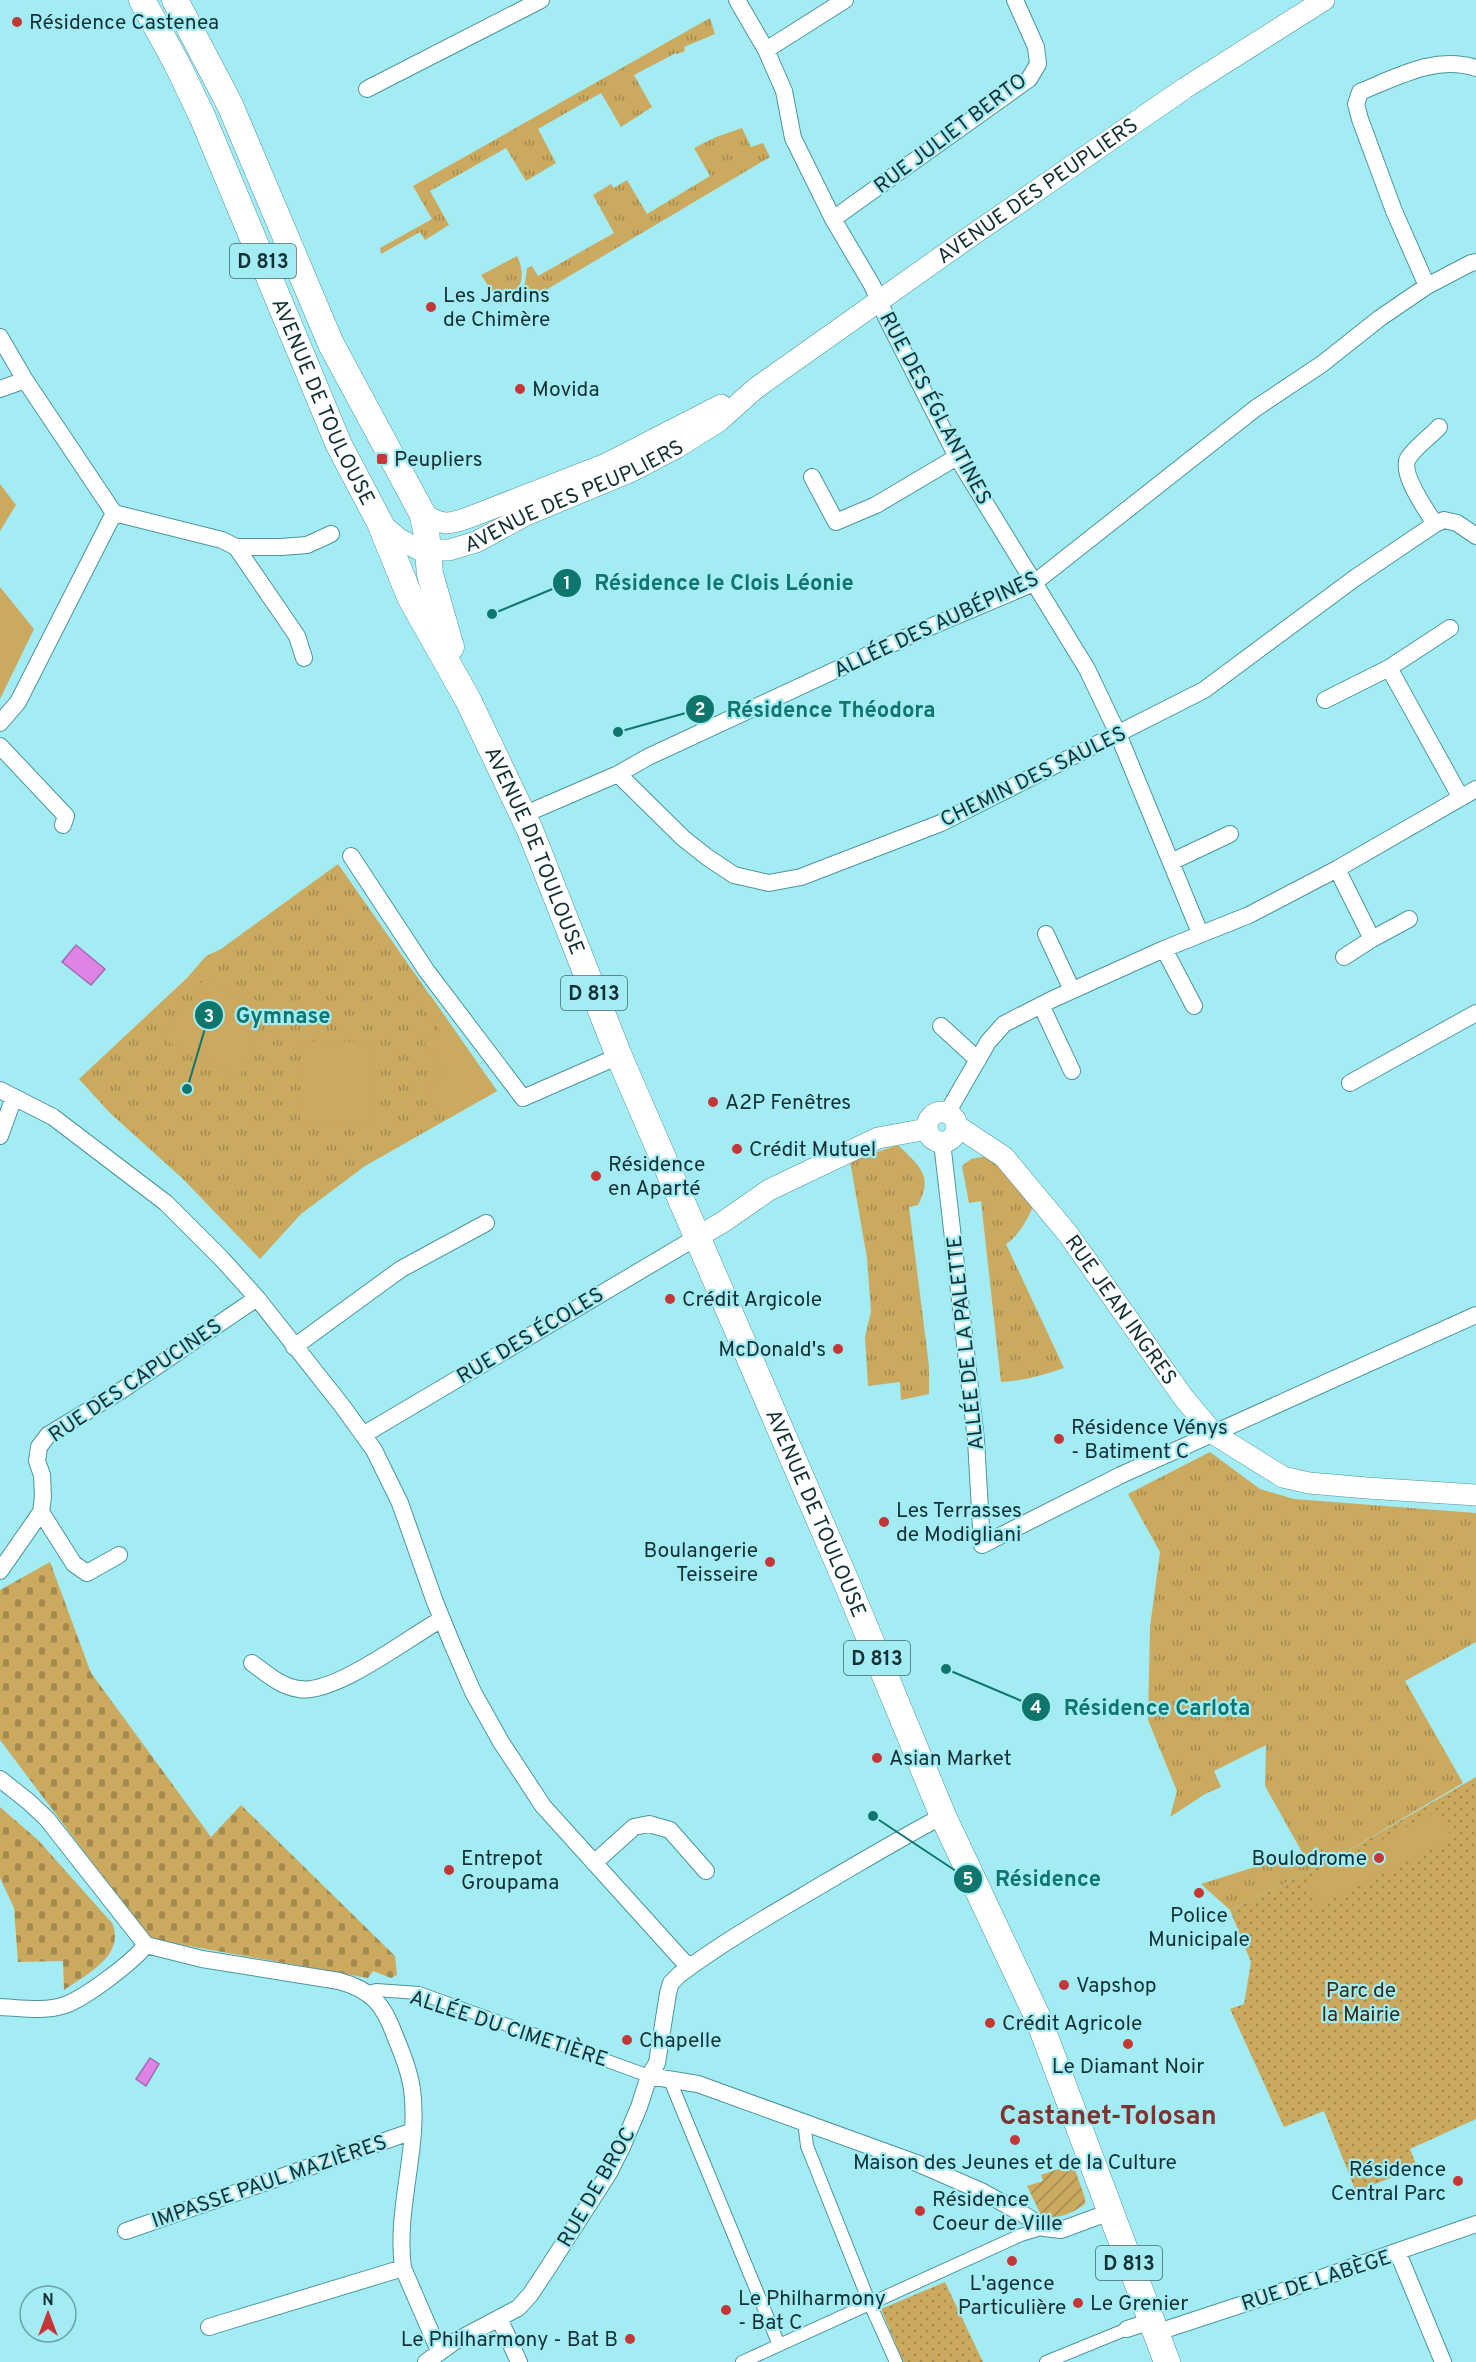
<svg xmlns="http://www.w3.org/2000/svg" width="1476" height="2362" font-family="Overpass,sans-serif">
	<defs>
		<pattern id="grass-tufts" width="24" height="20" patternUnits="userSpaceOnUse" patternTransform="scale(1.5)"><rect width="24" height="20" fill="#cba95f"/><path d="M3 7l-1-3M5 7V3M7 7l1-3M15 17l-1-3M17 17v-4M19 17l1-3" fill="none" stroke="#a48a4f"/></pattern>
		<pattern id="cemetery-stones" width="16" height="16" patternUnits="userSpaceOnUse" patternTransform="scale(1.5)"><rect width="16" height="16" fill="#cba95f"/><path d="M2 7V4a2 2 0 0 1 4 0v3zM10 15v-3a2 2 0 0 1 4 0v3z" fill="#a48a4f"/></pattern>
		<pattern id="park-dots" width="8" height="8" patternUnits="userSpaceOnUse" patternTransform="scale(1.5)"><rect width="8" height="8" fill="#cba95f"/><path d="M2 2h.1M6 6h.1" fill="none" stroke="#a48a4f" stroke-width="1.8" stroke-linecap="round"/></pattern>
		<pattern id="garden-furrows" width="10" height="10" patternUnits="userSpaceOnUse" patternTransform="scale(1.5)"><rect width="10" height="10" fill="#cba95f"/><path d="M-1 1l2-2M0 10L10 0M9 11l2-2" fill="none" stroke="#a48a4f"/></pattern>
	</defs>
	<rect width="100%" height="100%" fill="#a4ecf4"/>
	<!-- grass -->
	<path fill="url(#grass-tufts)" d="M710,18L715,34L684,47L685,51L677,54L676,53L634,75L652,107L621,127L601,93L538,129L556,163L526,181L506,148L430,191L449,225L425,240L420,232L381,254L380,248L432,219L413,186Z
		M742,128L751,147L763,143L770,157L529,300L520,295L525,283L527,268L532,266L538,276L614,233L593,195L611,184L614,188L627,180L647,214L710,176L694,148L716,137Z
		M517,256C527,276 521,294 501,305L481,275Z
		M338,864L497,1091L365,1166L301,1214L260,1259L183,1179L110,1113L79,1079L187,978L206,956L221,949Z
		M898,1145C919,1166 934,1175 918,1205L909,1207L929,1366V1394L901,1400L900,1382L868,1386L865,1337L871,1311L867,1258L850,1161Z
		M987,1156L1012,1175L1035,1203C1028,1218 1019,1236 1006,1244L1064,1368C1043,1375 1024,1381 1001,1382L981,1201L969,1203L962,1166L971,1159Z
		M1210,1452L1260,1489L1294,1499L1476,1513V1642L1405,1681L1463,1783L1325,1864L1230,1910L1201,1884L1302,1852L1265,1786L1266,1745L1214,1771L1221,1787L1205,1794L1170,1817L1177,1791L1148,1720L1150,1627L1160,1552L1128,1494Z"/>
	<!-- cemetery -->
	<path fill="url(#cemetery-stones)" d="M50,1562L91,1673L211,1837L241,1805L395,1956L397,1975L391,1978L373,1971L368,1978L150,1939L0,1740V1590Z
		M0,1807L38,1840L112,1923C126,1955 87,1974 64,1990L63,1961L18,1962L14,1908L0,1878Z"/>
	<!-- park -->
	<path fill="url(#park-dots)" d="M1476,1777V2119L1410,2149L1417,2167L1356,2192L1324,2111L1284,2127L1230,2009L1244,2004L1251,1962L1230,1910L1325,1864Z
		M945,2282L983,2362H903L881,2309Z"/>
	<!-- garden -->
	<path fill="url(#garden-furrows)" d="M1073,2164L1085,2198V2204C1072,2213 1057,2221 1041,2215L1027,2186L1043,2181L1041,2175Z"/>
	<!-- pitch -->
	<path fill="#cba95f" d="M0,484L16,505L0,531Z
		M0,587L34,629L0,699Z
		M204,978L264,1012L239,1079L163,1039L186,1000L192,1002Z
		M431,996L497,1091L449,1118L430,1104L427,1085L443,1072L424,1043L440,1031L419,1003Z
		M301,1041L374,1042L373,1123L300,1122Z
		M1438,1811L1452,1838L1317,1907L1306,1879Z"/>
	<!-- water -->
	<path fill="#df83e5" stroke="#a26ab0" stroke-width="1.5" d="M76,945L105,969L91,985L62,962Z
		M150,2058L159,2064L146,2086L136,2079Z"/>
	<g fill="none" stroke-linecap="round" stroke-linejoin="round">
		<defs>
			<path id="pedestrian" d="M368,1992L376,1990L419,1993L649,2076
				M669,2078L779,2345
				M804,2121L807,2146L870,2304L896,2362
				M742,2362L1021,2235L1044,2228
				M1046,2362L1127,2329"/>
			<path id="minor" d="M737,0L766,50L784,91L793,138L833,219L872,285L887,319L957,457L1087,669L1118,734L1200,933
				M766,50L845,0
				M367,89L541,0
				M833,219L1029,79L1038,64L1036,47L1015,0
				M1427,286L1394,211L1360,119L1356,104L1360,92C1397,77 1435,55 1476,68
				M0,337L25,380L114,513
				M0,389L25,380
				M812,477L836,522L876,505L957,457
				M114,513L222,540L236,547H281L307,545L331,534
				M1435,524C1427,511 1398,471 1409,457C1416,446 1430,437 1439,427
				M236,547L297,636L304,658
				M1389,668L1461,798
				M1325,700L1389,668L1450,628
				M0,723L18,702L114,513
				M0,746L66,816L63,825
				M618,774L683,838L707,857L734,875L769,883L801,877L941,823L1204,690L1355,578L1435,524L1444,520L1457,523L1476,536
				M523,815L618,774L648,757L911,635L1034,583L1256,408L1322,364L1380,318L1427,286L1471,263L1476,262
				M351,856L426,970L523,1098L619,1056
				M1171,862L1230,834
				M1337,869L1372,939L1344,957
				M1046,934L1072,990
				M1372,939L1409,919
				M1164,949L1194,1006
				M1041,1005L1072,1071
				M941,1026L978,1060
				M1350,1083L1476,1013
				M0,1090L53,1117L166,1203L222,1259L257,1298L343,1407L374,1450L400,1503L435,1602L453,1646L473,1692L501,1742L543,1806L684,1962L691,1965
				M947,1113L988,1042L1004,1024L1051,1000L1164,949L1249,915L1337,869L1476,789
				M0,1136L14,1097
				M942,1142L976,1440L982,1545L1121,1475L1476,1315
				M294,1347L401,1269L486,1223
				M363,1435L697,1237
				M41,1512L74,1564L87,1573L119,1555
				M0,1571L41,1512L43,1497L42,1475L37,1461L39,1447L48,1435L122,1390L257,1298
				M252,1663C266,1673 281,1687 299,1689C335,1695 409,1637 442,1619
				M0,1779L29,1802L47,1819L146,1945L202,1959L339,1981C372,1990 384,2005 395,2036C402,2053 409,2070 412,2089C420,2148 395,2208 403,2268L439,2351
				M594,1863L634,1827L649,1824L670,1830L706,1871
				M0,2007C21,2008 45,2012 65,2005C85,1998 133,1962 146,1945
				M649,2076L698,2084L919,2164L981,2191L1023,2214L1044,2228L1061,2230L1110,2212
				M126,2231L413,2131
				M1398,2253L1443,2362
				M499,2318L519,2362
				M209,2327L403,2268
				M1127,2329L1151,2321
				M1155,2333L1295,2287L1476,2224
				M426,2362L454,2342L518,2308L530,2295L546,2271L609,2173L623,2145L639,2107L649,2076L657,2063L668,1993L671,1983L679,1975C724,1941 774,1913 823,1884C863,1861 902,1837 943,1816"/>
			<g id="tertiary">
				<path d="M422,513C441,526 449,525 470,517L606,464L721,405"/>
				<path id="s1" d="M380,523L399,539L420,550H449L476,542L526,515L632,471L676,448L719,421L756,388L958,245L1185,88L1324,0"/>
				<circle cx="942" cy="1127" r="15"/>
				<path id="s2" d="M957,1126L1004,1157L1068,1234L1183,1397L1214,1434L1283,1477L1309,1483L1367,1488L1476,1495"/>
				<path d="M697,1237L723,1222L769,1190L878,1138L927,1129"/>
			</g>
			<g id="primary">
				<path id="s3" d="M142,0L177,64L202,116L339,445L380,523L410,597L468,700L530,830L619,1056L848,1586L943,1816L1038,2018L1167,2362"/>
				<path d="M175,0L230,105L331,344L422,513L426,530L430,574L451,647"/>
			</g>
		</defs>
		<!-- pedestrian casing -->
		<use href="#pedestrian" stroke="#4d949c" stroke-width="14"/>
		<!-- minor casing -->
		<use href="#minor" stroke="#4d949c" stroke-width="18"/>
		<!-- tertiary casing -->
		<use href="#tertiary" stroke="#4d949c" stroke-width="22"/>
		<!-- primary casing -->
		<use href="#primary" stroke="#4d949c" stroke-width="27"/>
		<!-- pedestrian -->
		<use href="#pedestrian" stroke="#fff" stroke-width="12"/>
		<!-- minor -->
		<use href="#minor" stroke="#fff" stroke-width="16"/>
		<!-- tertiary -->
		<use href="#tertiary" stroke="#fff" stroke-width="21"/>
		<!-- primary -->
		<use href="#primary" stroke="#fff" stroke-width="26"/>
	</g>
	<!-- markers -->
	<g fill="#c53637" stroke="#a4ecf4" stroke-width="2">
		<circle cx="17" cy="22" r="6"/>
		<circle cx="431" cy="307" r="6"/>
		<circle cx="520" cy="389" r="6"/>
		<rect x="376" y="453" width="12" height="12" rx="3"/>
		<circle cx="713" cy="1102" r="6"/>
		<circle cx="737" cy="1149" r="6"/>
		<circle cx="596" cy="1176" r="6"/>
		<circle cx="670" cy="1299" r="6"/>
		<circle cx="838" cy="1349" r="6"/>
		<circle cx="1059" cy="1439" r="6"/>
		<circle cx="884" cy="1522" r="6"/>
		<circle cx="770" cy="1562" r="6"/>
		<circle cx="877" cy="1758" r="6"/>
		<circle cx="1379" cy="1858" r="6"/>
		<circle cx="449" cy="1870" r="6"/>
		<circle cx="1199" cy="1893" r="6"/>
		<circle cx="1064" cy="1985" r="6"/>
		<circle cx="990" cy="2023" r="6"/>
		<circle cx="627" cy="2040" r="6"/>
		<circle cx="1128" cy="2044" r="6"/>
		<circle cx="1015" cy="2140" r="6"/>
		<circle cx="1458" cy="2181" r="6"/>
		<circle cx="920" cy="2211" r="6"/>
		<circle cx="1012" cy="2261" r="6"/>
		<circle cx="1078" cy="2303" r="6"/>
		<circle cx="726" cy="2310" r="6"/>
		<circle cx="630" cy="2339" r="6"/>
	</g>
	<g text-anchor="middle" stroke-width="4.5" stroke-linejoin="round" paint-order="stroke">
		<!-- shield labels -->
		<g fill="#a4ecf4" stroke="#3e696e" stroke-width="1.5">
			<rect x="230" y="244" width="66" height="34" rx="4.5"/>
			<rect x="561" y="976" width="66" height="34" rx="4.5"/>
			<rect x="844" y="1641" width="66" height="34" rx="4.5"/>
			<rect x="1096" y="2246" width="66" height="34" rx="4.5"/>
		</g>
		<g font-size="20" font-weight="bold" fill="#133134">
			<text x="263" y="268">D 813</text>
			<text x="594" y="1000">D 813</text>
			<text x="877" y="1665">D 813</text>
			<text x="1129" y="2270">D 813</text>
		</g>
		<!-- poi labels -->
		<g font-size="21" fill="#133134" stroke="#a4ecf4" text-anchor="start">
			<text x="29" y="29">Résidence Castenea</text>
			<text x="443" y="302">Les Jardins<tspan x="443" dy="24">de Chimère</tspan></text>
			<text x="532" y="396">Movida</text>
			<text x="394" y="466">Peupliers</text>
			<text x="725" y="1109">A2P Fenêtres</text>
			<text x="749" y="1156">Crédit Mutuel</text>
			<text x="608" y="1171">Résidence<tspan x="608" dy="24">en Aparté</tspan></text>
			<text x="682" y="1306">Crédit Argicole</text>
			<text x="826" y="1356" text-anchor="end">McDonald's</text>
			<text x="1071" y="1434">Résidence Vénys<tspan x="1071" dy="24">- Batiment C</tspan></text>
			<text x="896" y="1517">Les Terrasses<tspan x="896" dy="24">de Modigliani</tspan></text>
			<text x="758" y="1557" text-anchor="end">Boulangerie<tspan x="758" dy="24">Teisseire</tspan></text>
			<text x="889" y="1765">Asian Market</text>
			<text x="461" y="1865">Entrepot<tspan x="461" dy="24">Groupama</tspan></text>
			<text x="1367" y="1865" text-anchor="end">Boulodrome</text>
			<text x="1199" y="1922" text-anchor="middle">Police<tspan x="1199" dy="24">Municipale</tspan></text>
			<text x="1076" y="1992">Vapshop</text>
			<text x="1002" y="2030">Crédit Agricole</text>
			<text x="639" y="2047">Chapelle</text>
			<text x="1128" y="2073" text-anchor="middle">Le Diamant Noir</text>
			<text x="1015" y="2169" text-anchor="middle">Maison des Jeunes et de la Culture</text>
			<text x="1446" y="2176" text-anchor="end">Résidence<tspan x="1446" dy="24">Central Parc</tspan></text>
			<text x="932" y="2206">Résidence<tspan x="932" dy="24">Coeur de Ville</tspan></text>
			<text x="1012" y="2290" text-anchor="middle">L'agence<tspan x="1012" dy="24">Particulière</tspan></text>
			<text x="738" y="2305">Le Philharmony<tspan x="738" dy="24">- Bat C</tspan></text>
			<text x="1090" y="2310">Le Grenier</text>
			<text x="618" y="2346" text-anchor="end">Le Philharmony - Bat B</text>
		</g>
		<!-- street labels -->
		<g font-size="21" fill="#133134" stroke="#a4ecf4">
			<text transform="translate(950 133) rotate(-37)" y="7">RUE JULIET BERTO</text>
			<text dy="7" stroke="none"><textPath href="#s1" startOffset="771">AVENUE DES PEUPLIERS</textPath></text>
			<text dy="7" stroke="none"><textPath href="#s3" startOffset="441">AVENUE DE TOULOUSE</textPath></text>
			<text transform="translate(936 408) rotate(62)" y="7">RUE DES ÉGLANTINES</text>
			<text dy="7" stroke="none"><textPath href="#s1" startOffset="214">AVENUE DES PEUPLIERS</textPath></text>
			<text transform="translate(936 624) rotate(-25)" y="7">ALLÉE DES AUBÉPINES</text>
			<text transform="translate(1033 776) rotate(-26)" y="7">CHEMIN DES SAULES</text>
			<text dy="7" stroke="none"><textPath href="#s3" startOffset="938">AVENUE DE TOULOUSE</textPath></text>
			<text dy="7" stroke="none"><textPath href="#s2" startOffset="249">RUE JEAN INGRES</textPath></text>
			<text transform="translate(530 1335) rotate(-31)" y="7">RUE DES ÉCOLES</text>
			<text transform="translate(965 1343) rotate(-96)" y="7">ALLÉE DE LA PALETTE</text>
			<text transform="translate(135 1380) rotate(-34)" y="7">RUE DES CAPUCINES</text>
			<text dy="7" stroke="none"><textPath href="#s3" startOffset="1658">AVENUE DE TOULOUSE</textPath></text>
			<text transform="translate(509 2028) rotate(18)" y="7">ALLÉE DU CIMETIÈRE</text>
			<text transform="translate(269 2181) rotate(-19)" y="7">IMPASSE PAUL MAZIÈRES</text>
			<text transform="translate(596 2187) rotate(-60)" y="7">RUE DE BROC</text>
			<text transform="translate(1316 2280) rotate(-18)" y="7">RUE DE LABÈGE</text>
		</g>
		<!-- park labels -->
		<g font-size="21" fill="#362c15" stroke="#a4ecf4">
			<text x="1361" y="1997">Parc de<tspan x="1361" dy="24">la Mairie</tspan></text>
		</g>
		<!-- district labels -->
		<g font-size="27" font-weight="bold" fill="#7c3431" stroke="#a4ecf4">
			<text x="1108" y="2124">Castanet-Tolosan</text>
		</g>
	</g>
	<!-- callouts -->
	<path fill="none" stroke="#0f766e" stroke-width="2" d="M492 614L567 583M618 732L700 709M187 1089L209 1015M946 1669L1036 1707M873 1816L968 1879"/>
	<g fill="#0f766e" stroke="#a4ecf4" stroke-width="2">
		<circle cx="492" cy="614" r="6"/>
		<circle cx="618" cy="732" r="6"/>
		<circle cx="187" cy="1089" r="6"/>
		<circle cx="946" cy="1669" r="6"/>
		<circle cx="873" cy="1816" r="6"/>
		<circle cx="567" cy="583" r="15"/>
		<circle cx="700" cy="709" r="15"/>
		<circle cx="209" cy="1015" r="15"/>
		<circle cx="1036" cy="1707" r="15"/>
		<circle cx="968" cy="1879" r="15"/>
	</g>
	<g font-size="18" text-anchor="middle" font-weight="bold" fill="#fff">
		<text x="567" y="589">1</text>
		<text x="700" y="715">2</text>
		<text x="209" y="1022">3</text>
		<text x="1036" y="1713">4</text>
		<text x="968" y="1885">5</text>
	</g>
	<g font-size="22" text-anchor="middle" font-weight="bold" fill="#0f766e" stroke="#a4ecf4" stroke-width="4.5" stroke-linejoin="round" paint-order="stroke">
		<text x="724" y="590">Résidence le Clois Léonie</text>
		<text x="831" y="717">Résidence Théodora</text>
		<text x="283" y="1023">Gymnase</text>
		<text x="1157" y="1715">Résidence Carlota</text>
		<text x="1048" y="1886">Résidence</text>
	</g>
	<!-- north arrow -->
	<g transform="translate(48 2314)"><circle r="28" fill="#a4ecf4" stroke="#6aa1a7" stroke-width="1.5"/>
	<path d="M0-4.5L10 22L0 15L-10 22Z" fill="#c53637"/>
	<text y="-9" font-size="16" font-weight="bold" text-anchor="middle" fill="#133134">N</text>
	</g>
</svg>
